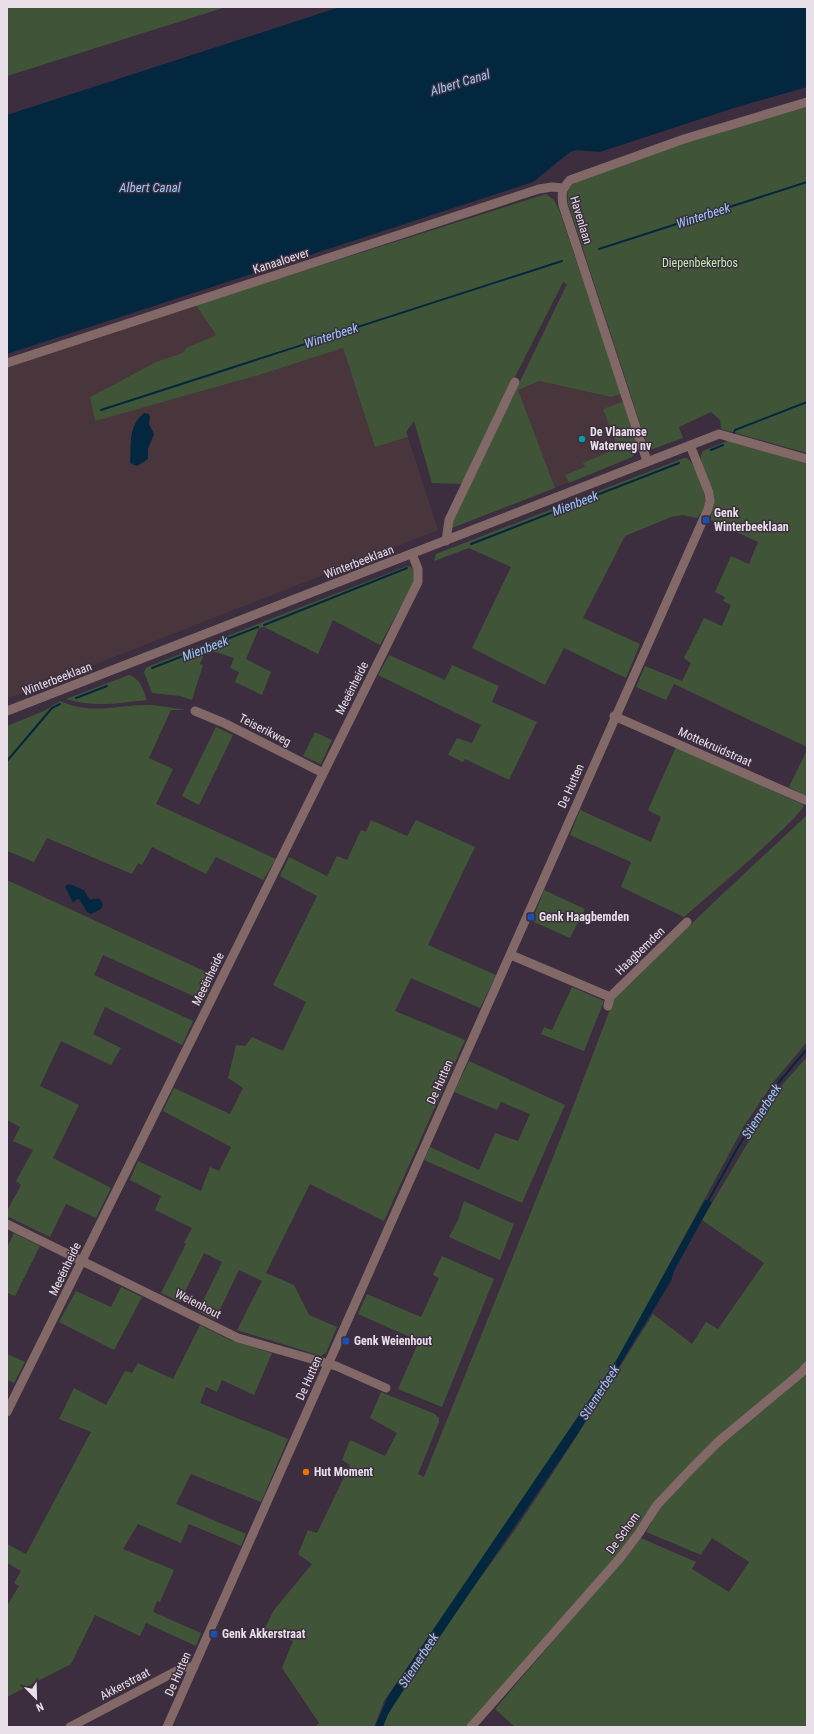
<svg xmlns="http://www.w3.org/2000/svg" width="814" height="1734" font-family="'Roboto Condensed',sans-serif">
	<rect width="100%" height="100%" fill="#3c2e3e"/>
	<!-- industrial -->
	<path fill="#49353c" d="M196,305L216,335L186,348L183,353L158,361L90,397L95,420L259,375L343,348L375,447L408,437L438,530L7,699V367Z
		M539,381L611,397L621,394L638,449L632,457L555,488L517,390Z"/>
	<!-- green -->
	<path fill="#405538" d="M7,7H226L7,76Z
		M807,104V453L721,429L720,420L711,412L679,427L683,438L653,449L648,448L568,203C567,193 567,188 576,182L684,143Z
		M546,194L554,200L560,212L621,394L611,397L539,381L518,390L555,488L449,529L567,284L563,282L516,375L464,484L432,483L414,421L406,432L408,437L375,447L343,348L259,375L95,421L90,397L158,361L183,353L186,348L216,335L196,305Z
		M623,402L638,449L632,457L569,483L565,475L585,467L583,463L618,448L603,409Z
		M730,440L807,464V747L674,684L666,700L636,687L645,666L682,681L691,663L684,658L704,618L722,626L731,605L723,601L725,597L715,592L731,556L749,564L758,542L710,520C711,513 715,502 714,495C711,483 695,462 703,451Z
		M684,458H687C694,462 706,493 705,501C705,508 701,513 697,518L683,515L671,517L625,536L583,618L640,644L626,678L564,648L545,685L472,648L511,567L469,548L434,561L436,554Z
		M407,566C414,567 415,571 416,578L380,645L333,620L318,654L264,627L259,628L246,659L271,672L262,695L235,682L239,672L230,668L234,658L206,649L200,664L203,665L192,700L180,696L152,693L144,672L147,667Z
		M389,655L445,680L452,665L499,686L492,702L537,722L509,780L465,759L463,762L448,755L457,738L472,743L481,725L378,675Z
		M129,675C140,678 144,691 147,700C117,703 96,708 66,699Z
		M60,701C95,716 117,704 151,705C162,706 174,708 185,710H171L149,758L173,769L156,804L276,859L263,880L216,857L206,874L152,847L142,865L138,863L132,874L47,838L34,862L7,851V726L44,711Z
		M216,727L233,735L199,805L182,796Z
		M315,732L332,740L321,764L303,756Z
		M676,747L804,805C800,819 702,901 684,917L621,887L631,862L570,835L580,810L651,842L661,817L648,810Z
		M807,750V797L789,787Z
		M807,815V1042L775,1080L744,1126L617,1361L485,1557L384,1701L374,1727H315L319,1723L282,1668L293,1641L265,1628L274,1610L312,1564L298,1554L308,1530L317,1533L350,1465L342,1460L350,1440L385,1456L397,1433L370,1418L381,1392L435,1414L439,1418V1422L418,1474L424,1477L564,1130L614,999L713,903Z
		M371,820L407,836L416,820L475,847L428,945L496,975L480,1008L411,978L395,1011L465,1040L384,1221L310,1184L266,1273L294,1285L309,1315L337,1327L326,1353L321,1356L237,1330L262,1281L239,1270L215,1320L198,1311L222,1262L204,1253L180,1302L161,1293L186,1244L184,1243L192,1228L155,1210L161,1196L130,1180L138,1161L201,1191L210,1167L219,1171L231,1147L163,1111L174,1088L230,1114L243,1088L228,1078L236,1045L245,1046L252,1037L283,1051L306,1002L273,985L317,896L280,876L289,857L327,876L337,856L347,860L361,830L366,832Z
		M7,880L215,976L204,1001L103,955L94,975L193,1021L182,1045L105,1007L93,1034L121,1048L111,1065L61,1041L40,1086L79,1105L53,1158L111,1188L96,1218L66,1204L50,1237L7,1216V1211L21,1185L16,1181L33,1150L13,1141L20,1127L7,1120Z
		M544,890L585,909L570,938L532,921Z
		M572,987L604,1001L584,1051L541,1034L544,1027L552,1030Z
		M807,1057V1727H515L495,1709L641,1538L696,1562L692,1569L729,1592L749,1562L712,1538L701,1555L646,1532L652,1522L644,1518L616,1557L467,1727H382C418,1653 473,1591 519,1524C566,1455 609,1384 653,1314L692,1344L706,1322L718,1329L764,1263L702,1220L782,1085Z
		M469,1061L565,1105L522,1203L424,1160L430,1147L479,1170L495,1133L518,1141L530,1114L501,1102L497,1110L454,1092Z
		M464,1201L514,1224L500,1260L449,1237L458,1220Z
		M14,1233L40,1246L15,1296L7,1293V1248Z
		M442,1256L494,1279L442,1407L398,1389L419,1341L358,1314L367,1294L421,1317L439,1278L433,1275Z
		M121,1287L142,1297L114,1350L59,1322L76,1291L111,1307Z
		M200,1325L230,1340L272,1353L254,1395L222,1380L217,1392L206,1387L200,1403L288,1439L261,1502L191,1474L176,1504L246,1534L241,1546L189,1524L181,1543L138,1524L123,1549L174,1570L160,1602L157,1601L153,1612L201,1633L196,1646L146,1623L140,1636L95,1615L71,1664L7,1697V1606L19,1586L14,1583L21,1571L7,1563V1544L26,1554L91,1432L59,1419L74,1388L106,1405L125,1371L132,1373L138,1363L173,1379Z
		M7,1354L25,1362L14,1383L7,1380Z"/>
	<!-- water -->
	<path fill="#042740" d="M340,7H807V87L734,108L600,152L576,150L570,152L533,182L7,354V115Z
		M144,413L149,414L150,417L149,424L154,434L148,449V459L137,466L130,463C132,445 127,427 144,413Z
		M69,884L84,890C93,905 87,897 100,899L103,905L101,909L91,914L87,912L79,899H77L73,903L65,886Z
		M705,1200L712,1202L674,1271L671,1281L577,1435L405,1688L388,1714L383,1727H375L388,1696L617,1359Z"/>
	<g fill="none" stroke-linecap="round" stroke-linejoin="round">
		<!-- stream -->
		<path stroke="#042740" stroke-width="2" d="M599,249L807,182
			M101,410L562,261
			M734,433L735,430L807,402
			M711,450L723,445
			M471,544L679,463
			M264,625L407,568
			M152,668L258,627
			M76,698L107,686
			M7,761L52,708L60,704
			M707,1203L738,1147L779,1082L807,1049"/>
		<!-- minor -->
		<path stroke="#826867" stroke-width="9" d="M7,363L539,189L552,187L562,188
			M647,461L563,205C561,193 562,189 570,180L684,139L807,102
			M446,541L449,520L515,382
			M7,711L719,434L807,459
			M195,711L224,723L323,773
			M614,716L805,800
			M511,955L610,997
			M608,1006L610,997L687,922
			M7,1224L238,1338L336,1366L386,1388
			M7,1412L418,582V569L412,554
			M70,1727L184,1667H194
			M167,1727L708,509L710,501L709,493L690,445
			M471,1727L620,1558L639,1533L657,1505L692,1468L719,1441L802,1372L807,1366"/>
	</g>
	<!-- markers -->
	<circle fill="#0f9aa8" stroke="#3c2e3e" stroke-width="1.5" cx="582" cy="439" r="4"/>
	<g fill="#1a4fb4" stroke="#3c2e3e" stroke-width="1.5">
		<rect x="702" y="516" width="8" height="8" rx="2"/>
		<rect x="527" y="913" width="8" height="8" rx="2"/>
		<rect x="342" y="1337" width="8" height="8" rx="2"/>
		<rect x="210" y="1630" width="8" height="8" rx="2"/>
	</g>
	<circle fill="#e8710a" stroke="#3c2e3e" stroke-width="1.5" cx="306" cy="1472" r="4"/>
	<g text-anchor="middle" stroke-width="3" stroke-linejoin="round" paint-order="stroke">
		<!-- street labels -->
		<g font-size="12" fill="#e8dfe9" stroke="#3c2e3e">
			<text transform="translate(581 220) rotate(73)" y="4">Havenlaan</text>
			<text transform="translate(281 261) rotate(-18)" y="4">Kanaaloever</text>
			<text transform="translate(359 562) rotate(-21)" y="4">Winterbeeklaan</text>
			<text transform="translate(57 679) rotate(-21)" y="4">Winterbeeklaan</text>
			<text transform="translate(352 688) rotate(-63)" y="4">Meeënheide</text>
			<text transform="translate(265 730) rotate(27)" y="4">Teiserikweg</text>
			<text transform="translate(715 747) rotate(24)" y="4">Mottekruidstraat</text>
			<text transform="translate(571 786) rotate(-66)" y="4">De Hutten</text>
			<text transform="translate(640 951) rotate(-44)" y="4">Haagbemden</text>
			<text transform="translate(208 979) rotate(-64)" y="4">Meeënheide</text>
			<text transform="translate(440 1082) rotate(-66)" y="4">De Hutten</text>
			<text transform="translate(65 1269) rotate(-64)" y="4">Meeënheide</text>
			<text transform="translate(198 1304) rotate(27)" y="4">Weienhout</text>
			<text transform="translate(309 1378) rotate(-66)" y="4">De Hutten</text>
			<text transform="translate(623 1533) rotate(-54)" y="4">De Schom</text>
			<text transform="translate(178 1674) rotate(-66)" y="4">De Hutten</text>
			<text transform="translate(125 1684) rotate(-28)" y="4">Akkerstraat</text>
		</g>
		<!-- park labels -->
		<g font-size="12" fill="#bbeea9" stroke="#3c2e3e">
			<text x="700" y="267">Diepenbekerbos</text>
		</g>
		<!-- poi labels -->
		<g font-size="12" font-weight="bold" fill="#e8dfe9" stroke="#3c2e3e" text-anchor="start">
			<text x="590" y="436">De Vlaamse<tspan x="590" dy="14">Waterweg nv</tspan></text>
			<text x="714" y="517">Genk<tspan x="714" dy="14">Winterbeeklaan</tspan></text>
			<text x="539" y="921">Genk Haagbemden</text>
			<text x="354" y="1345">Genk Weienhout</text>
			<text x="314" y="1476">Hut Moment</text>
			<text x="222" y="1638">Genk Akkerstraat</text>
		</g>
		<!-- water labels -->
		<g font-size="13" font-style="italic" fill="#96cbf8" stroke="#3c2e3e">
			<text transform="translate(460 82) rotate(-17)" y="5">Albert Canal</text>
			<text x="150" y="192">Albert Canal</text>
			<text transform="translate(703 215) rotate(-18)" y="5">Winterbeek</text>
			<text transform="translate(331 335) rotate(-18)" y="5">Winterbeek</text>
			<text transform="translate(575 503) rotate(-21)" y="5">Mienbeek</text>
			<text transform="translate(205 648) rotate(-21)" y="5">Mienbeek</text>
			<text transform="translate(761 1111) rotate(-58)" y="5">Stiemerbeek</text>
			<text transform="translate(599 1392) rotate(-57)" y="5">Stiemerbeek</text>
			<text transform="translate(418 1660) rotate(-57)" y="5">Stiemerbeek</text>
		</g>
	</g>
	<!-- border -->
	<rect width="814" height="1734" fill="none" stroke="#e8dfe9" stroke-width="16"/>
	<!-- north arrow -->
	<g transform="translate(36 1698) rotate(157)" stroke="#3c2e3e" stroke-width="3" paint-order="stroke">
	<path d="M0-3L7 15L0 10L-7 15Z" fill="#e8dfe9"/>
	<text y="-6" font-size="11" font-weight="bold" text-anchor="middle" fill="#e8dfe9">N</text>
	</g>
</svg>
